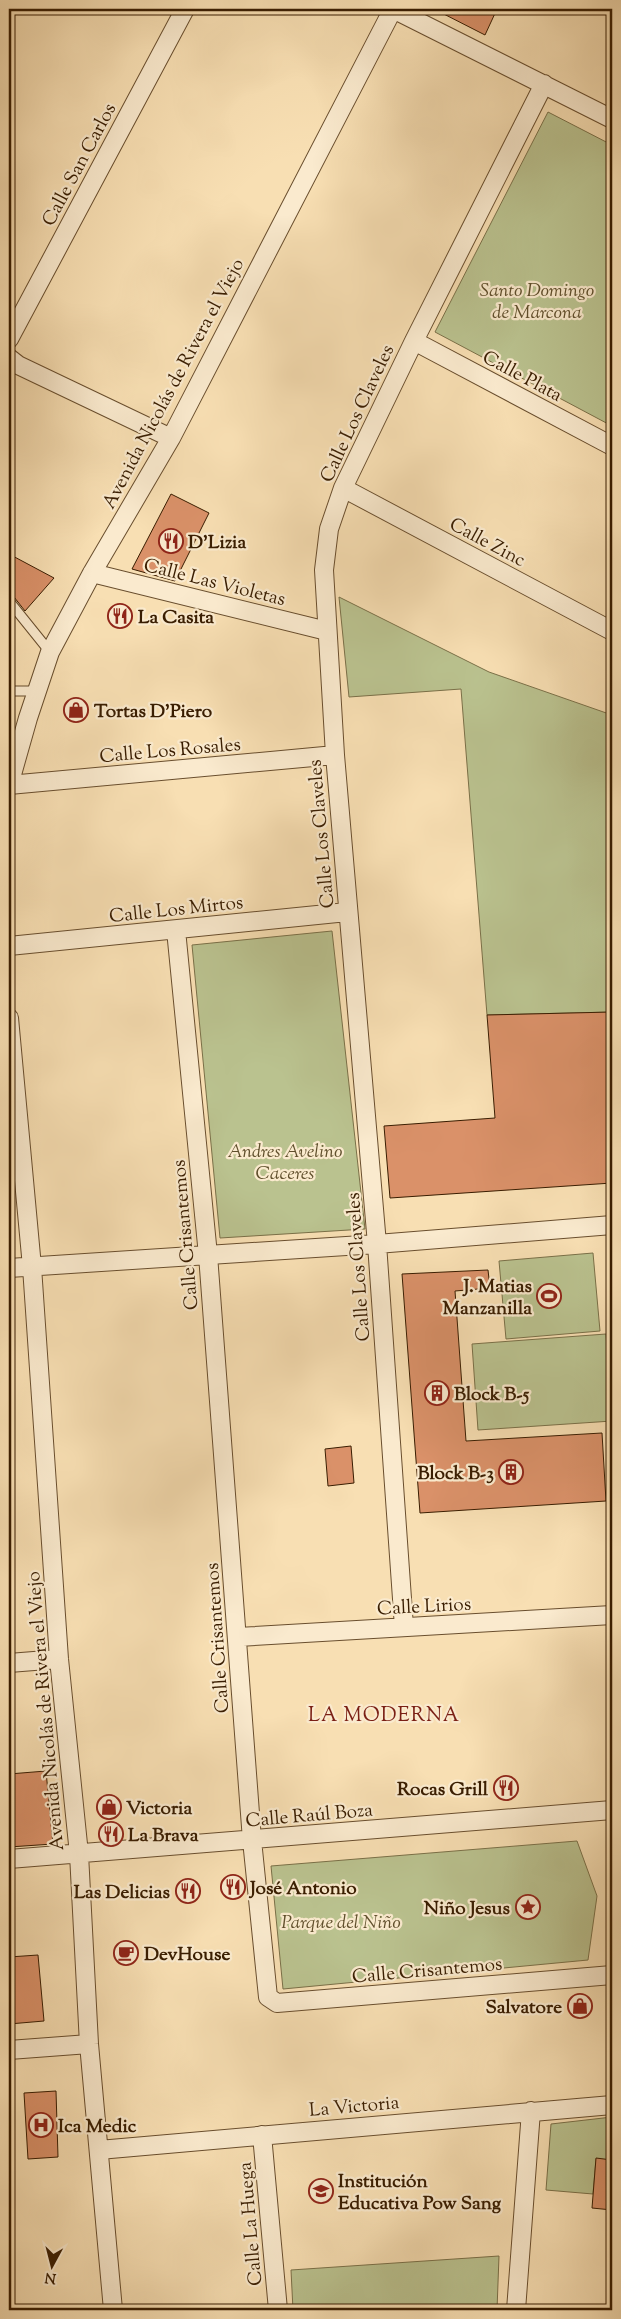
<svg xmlns="http://www.w3.org/2000/svg" width="621" height="2319" font-family="'Sorts Mill Goudy',serif">
	<rect width="100%" height="100%" fill="#f8dfb3"/>
	<filter id="stains"><feTurbulence type="fractalNoise" baseFrequency=".004" numOctaves="4"/><feColorMatrix values="0 0 0 0 .2 0 0 0 0 .09 0 0 0 0 .02 0 0 0 .5 -.17"/></filter>
	<radialGradient id="worn" r=".72"><stop offset=".6" stop-color="#630" stop-opacity="0"/><stop offset="1" stop-color="#630" stop-opacity=".3"/></radialGradient>
	<!-- green -->
	<path fill="#bac28f" stroke="#7a7048" d="M548,112L612,145V426L435,332Z
		M339,597L489,672L612,715V1012L487,1015L461,689L349,697Z
		M332,931L365,1229L220,1238L192,945Z
		M593,1253L600,1331L506,1339L499,1261Z
		M606,1334L612,1421L478,1430L472,1344Z
		M577,1841L597,1896L588,1960L283,1989L271,1866Z
		M612,2117V2160L596,2159L593,2194L546,2190L551,2124Z
		M499,2256L497,2310H293L291,2270Z"/>
	<!-- building -->
	<path fill="#da9169" stroke="#391d01" d="M434,9H497L485,35Z
		M171,494L209,513L175,581L132,569Z
		M9,554L54,578L25,611L14,597L9,595Z
		M612,1012V1183L390,1198L384,1126L495,1118L487,1015Z
		M488,1270L490,1288L455,1291L466,1441L602,1433L606,1501L420,1513L402,1274Z
		M351,1446L354,1483L328,1486L325,1449Z
		M46,1771L53,1844L9,1847V1774Z
		M38,1955L44,2021L9,2024V1957Z
		M56,2091L58,2157L28,2159L24,2093Z
		M596,2158L612,2160V2210L592,2208Z"/>
	<g fill="none" stroke-linecap="round" stroke-linejoin="round">
		<defs>
			<path id="service" d="M9,601L50,652
				M9,691H37"/>
			<path id="minor" d="M393,9L612,119
				M9,339L185,9
				M414,341L612,446
				M9,358L18,365L171,438
				M343,488L612,631
				M92,573L327,631
				M9,785L28,718L50,652L92,573L171,438L393,9
				M9,785L335,755
				M176,930L208,1255L252,1840L268,1997L277,2003L612,1975
				M9,946L347,912
				M9,1018L32,1267L59,1659L79,1854L89,2044L113,2310
				M9,1268L377,1244L612,1225
				M404,1627L377,1244L335,755L324,570L329,529L343,488L414,341L544,84
				M238,1637L612,1615
				M9,1663L59,1659
				M9,1859L612,1810
				M9,2050L89,2044
				M262,2135L278,2310
				M99,2150L612,2105
				M516,2310L531,2111"/>
		</defs>
		<!-- service casing -->
		<use href="#service" stroke="#694e2e" stroke-width="11"/>
		<!-- minor casing -->
		<use href="#minor" stroke="#694e2e" stroke-width="20"/>
		<!-- service -->
		<use href="#service" stroke="#faeace" stroke-width="9"/>
		<!-- minor -->
		<use href="#minor" stroke="#faeace" stroke-width="18"/>
	</g>
	<!-- icons -->
	<defs>
		<symbol id="restaurant-ring" viewBox="-11 -11 22 22"><circle r="9.5" fill="#faeace" stroke="#8f2418" stroke-width="1.5"/><path d="M-5-6h1v4h1v-4h1v4h1v-4h1v5L-1.5 .5V6h-2V.5L-5-1ZM5-6V6H3V1.5H1.5Q1.5-4 5-6Z" fill="#8f2418"/></symbol>
		<symbol id="shop-ring" viewBox="-11 -11 22 22"><circle r="9.5" fill="#faeace" stroke="#8f2418" stroke-width="1.5"/><path d="M-5-2.5h2.3a2.7 3.5 0 0 1 5.4 0H5L5.5 6h-11ZM-1.5-2.5h3a1.5 2.3 0 0 0-3 0Z" fill="#8f2418"/></symbol>
		<symbol id="stadium-ring" viewBox="-11 -11 22 22"><circle r="9.5" fill="#faeace" stroke="#8f2418" stroke-width="1.5"/><path d="M0-5a6.5 5 0 1 0 0 10a6.5 5 0 1 0 0-10ZM-3.5-1.8h7v3.6h-7Z" fill="#8f2418"/></symbol>
		<symbol id="building-ring" viewBox="-11 -11 22 22"><circle r="9.5" fill="#faeace" stroke="#8f2418" stroke-width="1.5"/><path d="M-4-6H4V6H1V3H-1V6H-4ZM-2.5-4.3h1.7v1.8h-1.7ZM.8-4.3h1.7v1.8H.8ZM-2.5-1h1.7V.8h-1.7ZM.8-1h1.7V.8H.8Z" fill="#8f2418"/></symbol>
		<symbol id="sight-ring" viewBox="-11 -11 22 22"><circle r="9.5" fill="#faeace" stroke="#8f2418" stroke-width="1.5"/><path d="M0-6L1.8-2.2L6-1.7L2.9 1.2L3.7 5.4L0 3.3L-3.7 5.4L-2.9 1.2L-6-1.7L-1.8-2.2Z" fill="#8f2418"/></symbol>
		<symbol id="cafe-ring" viewBox="-11 -11 22 22"><circle r="9.5" fill="#faeace" stroke="#8f2418" stroke-width="1.5"/><path d="M-5.5-4.5H6V0H3Q3 3.5 0 3.5H-2.5Q-5.5 3.5-5.5 0ZM3-3.2v2h1.7v-2ZM-6 4.5H4V6H-6Z" fill="#8f2418"/></symbol>
		<symbol id="hospital-ring" viewBox="-11 -11 22 22"><circle r="9.5" fill="#faeace" stroke="#8f2418" stroke-width="1.5"/><path d="M-5-5h3v3.5h4V-5h3V5h-3V1.5h-4V5h-3Z" fill="#8f2418"/></symbol>
		<symbol id="school-ring" viewBox="-11 -11 22 22"><circle r="9.5" fill="#faeace" stroke="#8f2418" stroke-width="1.5"/><path d="M0-5L7-2L0 1L-7-2ZM-4 1L0 2.5L4 1V4Q0 6-4 4Z" fill="#8f2418"/></symbol>
	</defs>
	<g fill-rule="evenodd">
		<use href="#restaurant-ring" x="157" y="527" width="28" height="28"/>
		<use href="#restaurant-ring" x="106" y="602" width="28" height="28"/>
		<use href="#shop-ring" x="62" y="696" width="28" height="28"/>
		<use href="#stadium-ring" x="535" y="1282" width="28" height="28"/>
		<use href="#building-ring" x="423" y="1379" width="28" height="28"/>
		<use href="#building-ring" x="497" y="1458" width="28" height="28"/>
		<use href="#restaurant-ring" x="492" y="1774" width="28" height="28"/>
		<use href="#shop-ring" x="95" y="1793" width="28" height="28"/>
		<use href="#restaurant-ring" x="97" y="1820" width="28" height="28"/>
		<use href="#restaurant-ring" x="219" y="1873" width="28" height="28"/>
		<use href="#restaurant-ring" x="174" y="1877" width="28" height="28"/>
		<use href="#sight-ring" x="514" y="1893" width="28" height="28"/>
		<use href="#cafe-ring" x="112" y="1939" width="28" height="28"/>
		<use href="#shop-ring" x="566" y="1992" width="28" height="28"/>
		<use href="#hospital-ring" x="27" y="2111" width="28" height="28"/>
		<use href="#school-ring" x="307" y="2177" width="28" height="28"/>
	</g>
	<g text-anchor="middle" stroke-width="4.5" stroke-linejoin="round" paint-order="stroke">
		<!-- street labels -->
		<g font-size="19" fill="#391d01" stroke="#faeace">
			<text transform="translate(78 164) rotate(-62)" y="7">Calle San Carlos</text>
			<text transform="translate(523 375) rotate(28)" y="7">Calle Plata</text>
			<text transform="translate(172 383) rotate(-62)" y="7">Avenida Nicolás de Rivera el Viejo</text>
			<text transform="translate(356 413) rotate(-65)" y="7">Calle Los Claveles</text>
			<text transform="translate(488 541) rotate(28)" y="7">Calle Zinc</text>
			<text transform="translate(215 581) rotate(14)" y="7">Calle Las Violetas</text>
			<text transform="translate(170 749) rotate(-5)" y="7">Calle Los Rosales</text>
			<text transform="translate(320 834) rotate(-95)" y="7">Calle Los Claveles</text>
			<text transform="translate(176 908) rotate(-6)" y="7">Calle Los Mirtos</text>
			<text transform="translate(184 1235) rotate(-95)" y="7">Calle Crisantemos</text>
			<text transform="translate(357 1267) rotate(-94)" y="7">Calle Los Claveles</text>
			<text transform="translate(424 1605) rotate(-3)" y="7">Calle Lirios</text>
			<text transform="translate(216 1638) rotate(-94)" y="7">Calle Crisantemos</text>
			<text transform="translate(44 1711) rotate(-95)" y="7">Avenida Nicolás de Rivera el Viejo</text>
			<text transform="translate(309 1814) rotate(-5)" y="7">Calle Raúl Boza</text>
			<text transform="translate(427 1969) rotate(-5)" y="7">Calle Crisantemos</text>
			<text transform="translate(354 2105) rotate(-5)" y="7">La Victoria</text>
			<text transform="translate(249 2224) rotate(-95)" y="7">Calle La Huega</text>
		</g>
		<!-- park labels -->
		<g font-size="19" font-style="italic" fill="#604f2c" stroke="#faeace">
			<text x="537" y="296">Santo Domingo<tspan x="537" dy="22">de Marcona</tspan></text>
			<text x="285" y="1157">Andres Avelino<tspan x="285" dy="22">Caceres</tspan></text>
			<text x="341" y="1928">Parque del Niño</text>
		</g>
		<!-- poi labels -->
		<g font-size="19" font-weight="bold" fill="#391d01" stroke="#faeace" text-anchor="start">
			<text x="188" y="548">D'Lizia</text>
			<text x="138" y="623">La Casita</text>
			<text x="94" y="717">Tortas D'Piero</text>
			<text x="532" y="1292" text-anchor="end">J. Matias<tspan x="532" dy="22">Manzanilla</tspan></text>
			<text x="454" y="1400">Block B-5</text>
			<text x="494" y="1479" text-anchor="end">Block B-3</text>
			<text x="488" y="1795" text-anchor="end">Rocas Grill</text>
			<text x="126" y="1814">Victoria</text>
			<text x="128" y="1841">La Brava</text>
			<text x="250" y="1894">José Antonio</text>
			<text x="170" y="1898" text-anchor="end">Las Delicias</text>
			<text x="510" y="1914" text-anchor="end">Niño Jesus</text>
			<text x="144" y="1960">DevHouse</text>
			<text x="562" y="2013" text-anchor="end">Salvatore</text>
			<text x="58" y="2132">Ica Medic</text>
			<text x="338" y="2187">Institución<tspan x="338" dy="22">Educativa Pow Sang</tspan></text>
		</g>
		<!-- neighbourhood labels -->
		<g font-size="20" letter-spacing="1" fill="#7a1f14" stroke="#faeace">
			<text x="384" y="1721">LA MODERNA</text>
		</g>
	</g>
	<!-- margin -->
	<rect width="621" height="2319" fill="none" stroke="#f8dfb3" stroke-width="30"/>
	<rect x="10" y="10" width="601" height="2299" fill="none" stroke="#391d01" stroke-width="2.5"/>
	<rect x="15" y="15" width="591" height="2289" fill="none" stroke="#391d01"/>
	<!-- north arrow -->
	<g transform="translate(52 2266) rotate(187)" stroke="#faeace" stroke-width="4" paint-order="stroke">
	<path d="M0-4L9 19L0 12L-9 19Z" fill="#391d01"/>
	<text y="-8" font-size="14" font-weight="bold" text-anchor="middle" fill="#391d01">N</text>
	</g>
	<rect width="100%" height="100%" filter="url(#stains)"/>
	<rect width="100%" height="100%" fill="url(#worn)"/>
</svg>
